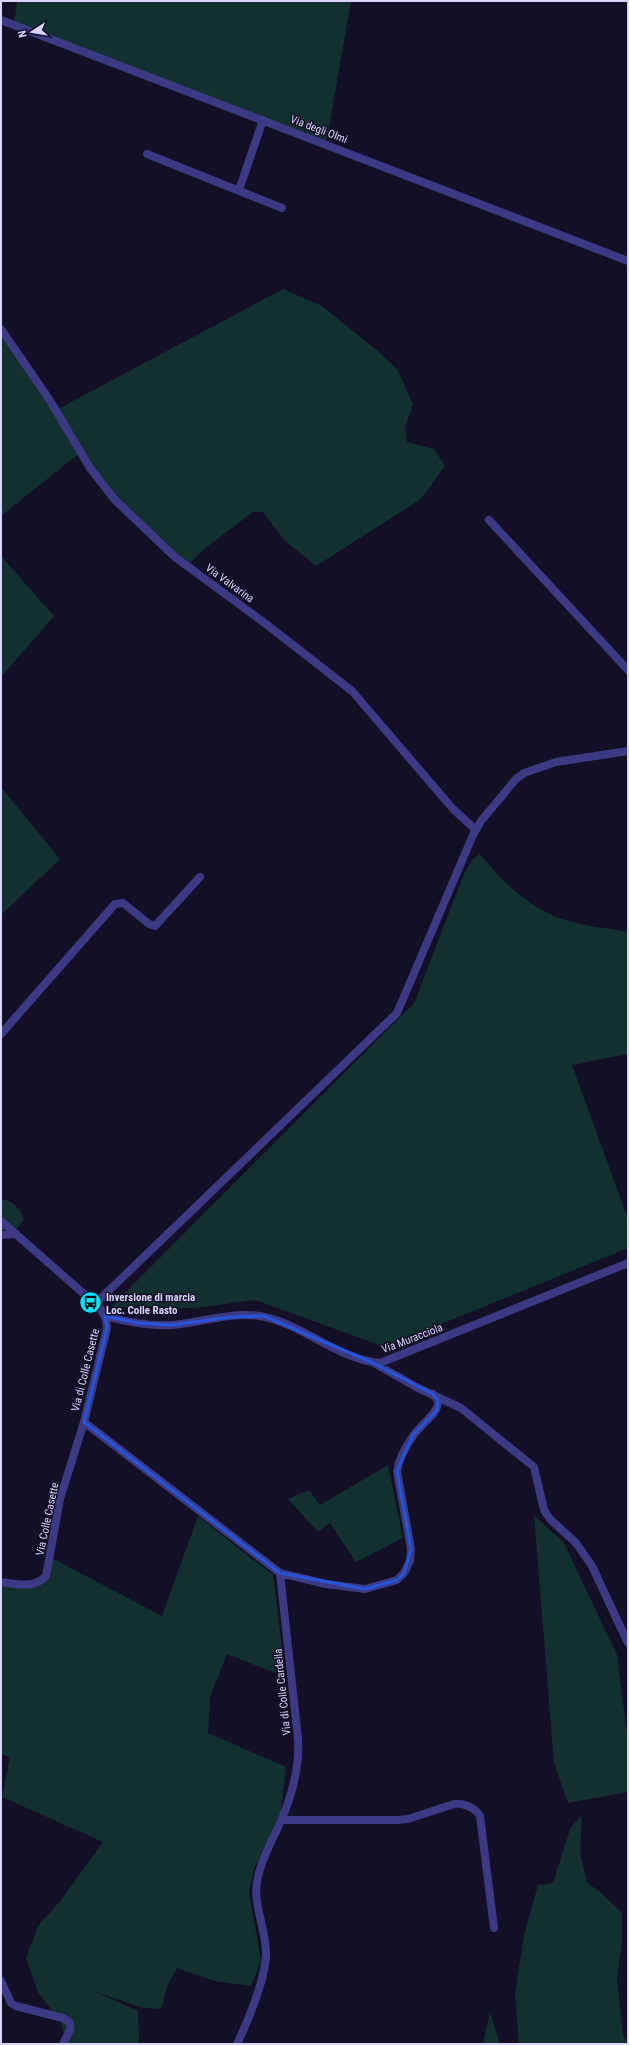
<svg xmlns="http://www.w3.org/2000/svg" width="629" height="2045" font-family="'Roboto Condensed',sans-serif">
	<rect width="100%" height="100%" fill="#130f26"/>
	<!-- green -->
	<path fill="#12302f" d="M17,1H351L326,144L14,25Z
		M283,289L322,306L379,352L397,369L413,404L405,427L407,442L434,449L445,466L421,499L316,566L284,540L263,512H253L204,549L187,566L120,505L81,452L1,516V329L56,410Z
		M1,556L54,616L1,677Z
		M1,787L60,859L1,915Z
		M480,854C501,881 527,905 559,918C577,925 607,928 628,932V1054L572,1065L628,1219V1248L385,1347L255,1300L195,1308L111,1307L414,1003L464,874L473,859Z
		M1,1199C13,1201 20,1208 24,1219L16,1230L1,1231Z
		M388,1465L403,1538L356,1562L330,1523L318,1532L288,1499L309,1490L320,1505Z
		M534,1515L564,1543L617,1655L628,1742V1792L568,1803L554,1763Z
		M198,1516L273,1575L283,1655L275,1673L227,1654L210,1697L208,1733L286,1767L281,1811L254,1869L249,1892L261,1961L251,1986L215,1981L177,1968L168,1984L161,2009L143,2008L94,1991L138,2011L139,2044H66L61,2023L38,1992L26,1958L38,1926L61,1900L103,1842L2,1797L10,1757L1,1754V1582L29,1585L44,1578L50,1557L162,1616Z
		M582,1814L580,1852L587,1883L599,1891L622,1913V1943L617,1978L623,2035L628,2044H519L515,1994L524,1935L538,1885L553,1883L570,1829Z
		M490,2012L500,2044H483Z"/>
	<g fill="none" stroke-linecap="round" stroke-linejoin="round">
		<!-- minor -->
		<path stroke="#3d3a85" stroke-width="8" d="M1,20L628,261
			M147,154L282,208
			M239,190L263,120
			M1,329L49,399L90,468L115,500L175,557L266,624L352,691L453,809L476,830
			M489,520L628,670
			M1,1034L115,904L123,903L149,924L155,926L200,877
			M1,1221L100,1308L106,1319L107,1328L84,1422L60,1499L46,1576C34,1589 17,1584 1,1582
			M1,1235L16,1234
			M95,1304L397,1013L473,835L481,821L516,779L524,773L556,762L628,751
			M105,1316C126,1322 149,1326 171,1325C201,1323 235,1310 265,1317C305,1326 338,1359 380,1363L628,1263
			M374,1363L418,1388L461,1408L534,1467L544,1510L550,1519L576,1543L592,1566L628,1643
			M84,1422L280,1573L298,1739C300,1767 292,1795 281,1821C273,1839 262,1857 258,1877C251,1902 267,1930 266,1955C265,1980 248,2021 237,2044
			M280,1573L326,1584L365,1589L397,1580L404,1573L410,1561L411,1549L397,1471C399,1458 406,1446 413,1436C420,1425 439,1413 438,1401L433,1394
			M282,1820H398L408,1819L454,1804C463,1803 475,1807 480,1816L494,1928
			M1,1981L11,2003L16,2006L63,2018L70,2023V2030L63,2044"/>
	</g>
	<!-- marked area -->
	<path fill="none" stroke="#2655da" stroke-width="3" stroke-linejoin="round" d="M105,1316L138,1323L171,1325L231,1317L264,1316L371,1362L433,1394L438,1401L437,1410L413,1435L397,1471L411,1549L404,1573L397,1580L365,1589L280,1573L84,1422L107,1328Z"/>
	<!-- icons -->
	<defs>
		<symbol id="bus-disc" viewBox="-11 -11 22 22"><circle r="9.5" fill="#00e5ff" stroke="#130f26"/><path d="M-5-6H5V4H4V6H2V4H-2V6H-4V4H-5ZM-3.5-4V0h7V-4ZM-3.5 1.2v1.5H-2V1.2ZM2 1.2v1.5H3.5V1.2Z" fill="#111"/></symbol>
	</defs>
	<g fill-rule="evenodd">
		<use href="#bus-disc" x="78" y="1290" width="25" height="25"/>
	</g>
	<g text-anchor="middle" stroke-width="3" stroke-linejoin="round" paint-order="stroke">
		<!-- street labels -->
		<g font-size="11" fill="#d9d4ff" stroke="#130f26">
			<text transform="translate(319 129) rotate(21)" y="4">Via degli Olmi</text>
			<text transform="translate(230 583) rotate(36)" y="4">Via Valvarina</text>
			<text transform="translate(412 1338) rotate(-21)" y="4">Via Muracciola</text>
			<text transform="translate(85 1370) rotate(-76)" y="4">Via di Colle Casette</text>
			<text transform="translate(47 1519) rotate(-78)" y="4">Via Colle Casette</text>
			<text transform="translate(282 1692) rotate(-96)" y="4">Via di Colle Cardella</text>
		</g>
		<!-- poi labels -->
		<g font-size="11" font-weight="bold" fill="#d9d4ff" stroke="#130f26" text-anchor="start">
			<text x="106" y="1301">Inversione di marcia<tspan x="106" dy="13">Loc. Colle Rasto</tspan></text>
		</g>
	</g>
	<!-- border -->
	<rect width="629" height="2045" fill="none" stroke="#d9d4ff" stroke-width="4"/>
	<!-- north arrow -->
	<g transform="translate(32 32) rotate(258)" stroke="#130f26" stroke-width="3" paint-order="stroke">
	<path d="M0-3L7 15L0 10L-7 15Z" fill="#d9d4ff"/>
	<text y="-6" font-size="11" font-weight="bold" text-anchor="middle" fill="#d9d4ff">N</text>
	</g>
</svg>
